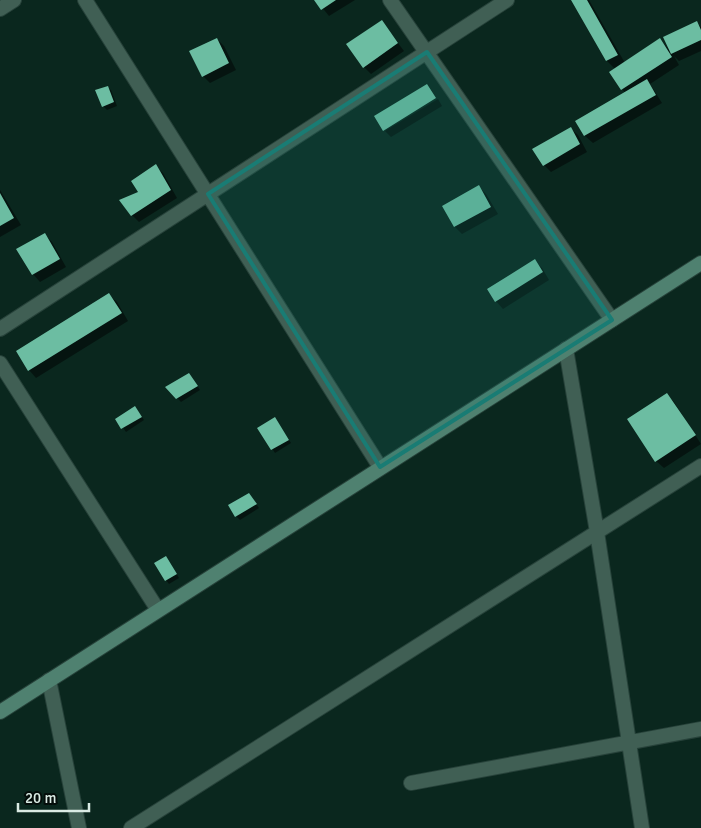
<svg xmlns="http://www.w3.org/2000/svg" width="701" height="828" font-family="Signika,sans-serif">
	<rect width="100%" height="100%" fill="#0a271e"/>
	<!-- shadow -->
	<path fill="#0007" d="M316,0H355L329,16Z
		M572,0H589L625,63L660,40L670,50L697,23L701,27V51L679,61L674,56L679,65L650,84L662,103L593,143L585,136L577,121L625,93L611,72L615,69L607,61Z
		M382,22L404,51L371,74L364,67Z
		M217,39L224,46L236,70L210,83L203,76Z
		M107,87L111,90L117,106L107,110L103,106L97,91Z
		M438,99L442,106L391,137L385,131Z
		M570,128L578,135L587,152L551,172L544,165Z
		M155,166L163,173L177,198L139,222L132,215L140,193Z
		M479,187L486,194L498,214L462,234L455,227L444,207Z
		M0,190L21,225L0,237Z
		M44,234L52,242L66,267L40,282L33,274Z
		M534,261L542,268L549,280L503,309L496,301Z
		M109,295L117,302L128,321L36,378L29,370L18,351Z
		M192,378L200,390L181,402L167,387Z
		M667,395L674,402L701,444L664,468L656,461Z
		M135,407L144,420L126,432L117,419Z
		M275,419L291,443L275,453L259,428Z
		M249,494L259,508L240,520L236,516Z
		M169,561L179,578L169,584L166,580Z"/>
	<!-- building -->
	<path fill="#6cbda2" d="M314,0H336L321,10Z
		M571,0H587L618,55L606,61Z
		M382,20L398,43L363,68L346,44Z
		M697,21L701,30V40L671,54L663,37Z
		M217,38L229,63L202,77L189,51Z
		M660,38L672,57L621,90L609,72Z
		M647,79L656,95L584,136L575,121Z
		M427,84L436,98L383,131L374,116Z
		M108,86L114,102L102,107L95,90Z
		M571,127L580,144L543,166L532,149Z
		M156,164L171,190L131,216L119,200L138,192L131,181Z
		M479,185L491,207L454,227L442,206Z
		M0,193L14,218L0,226Z
		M45,233L60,259L32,275L16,249Z
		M535,259L543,272L495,302L487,289Z
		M109,293L122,313L28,371L16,351Z
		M189,373L198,386L176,399L165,387Z
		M667,393L696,435L655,462L627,419Z
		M135,406L142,417L121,429L115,419Z
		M275,417L289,440L271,450L257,428Z
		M249,493L257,504L235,517L228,505Z
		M166,556L177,574L165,581L154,563Z"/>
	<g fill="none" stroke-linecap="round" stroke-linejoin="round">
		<defs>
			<path id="minor" d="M85,0L380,467
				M390,0L612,320
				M0,9L14,0
				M0,329L507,0
				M566,349L597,532L642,828
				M0,363L158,610
				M49,680L79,828
				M411,783L701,729
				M131,828L701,466"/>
			<path id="secondary" d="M0,712L701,263"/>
		</defs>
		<!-- minor casing -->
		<use href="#minor" stroke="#27423a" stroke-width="16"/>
		<!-- secondary casing -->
		<use href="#secondary" stroke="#27423a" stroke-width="16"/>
		<!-- minor -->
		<use href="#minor" stroke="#405f54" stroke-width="14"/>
		<!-- secondary -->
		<use href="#secondary" stroke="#4f8170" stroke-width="14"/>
	</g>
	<!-- marked area -->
	<path fill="#197c74" fill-opacity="0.2" stroke="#197c74" stroke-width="4" stroke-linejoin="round" d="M427,52L612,320L380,467L208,194Z"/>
	<!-- scale -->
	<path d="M18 803v8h71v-8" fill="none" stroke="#daebe4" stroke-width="2.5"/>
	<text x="25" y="803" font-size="15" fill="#daebe4" stroke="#040d0a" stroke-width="4" paint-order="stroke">20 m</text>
</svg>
